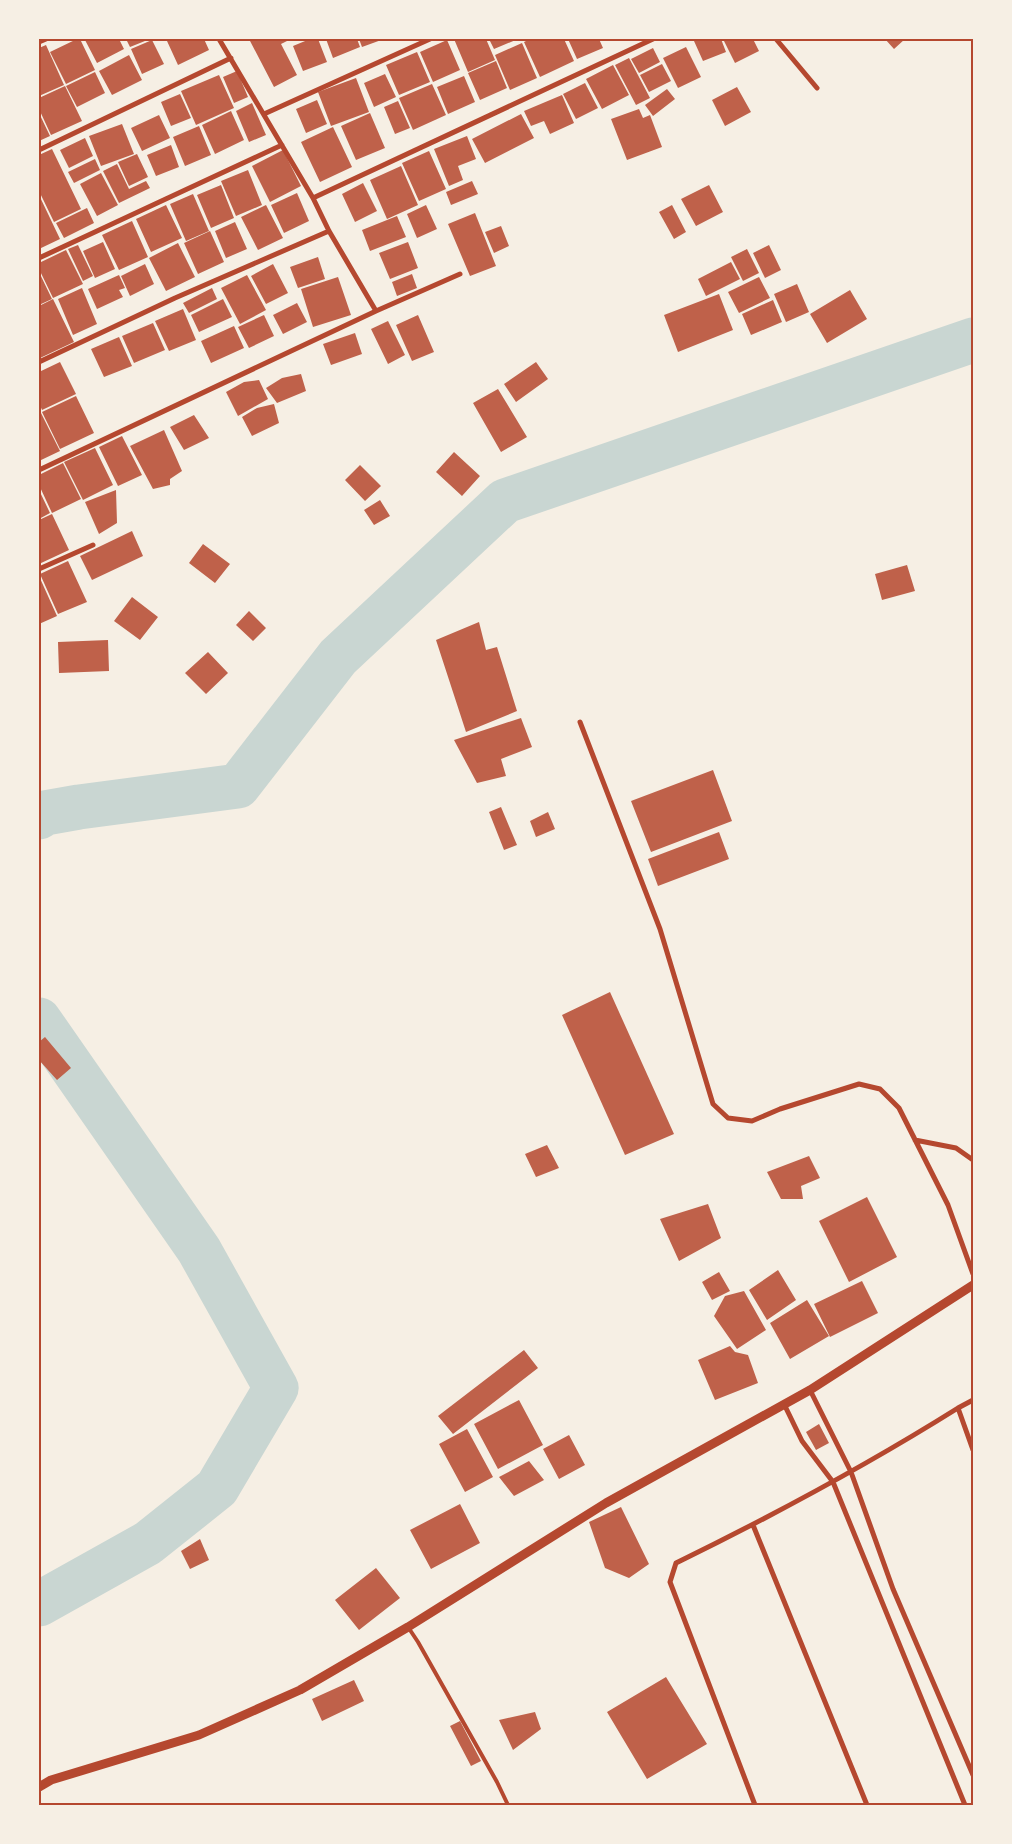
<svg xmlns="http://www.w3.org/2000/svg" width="1012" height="1844" font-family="'Source Sans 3',sans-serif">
	<rect width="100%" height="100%" fill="#f6efe4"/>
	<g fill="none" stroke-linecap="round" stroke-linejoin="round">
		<!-- river -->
		<path stroke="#c9d6d2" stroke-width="45" d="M39,817L45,813L79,807L238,786L338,657L505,501L973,340
			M39,1020L199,1250L276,1388L217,1488L148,1543L39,1604"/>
	</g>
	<!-- building -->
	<path fill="#bf614a" d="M77,39H80L95,70L66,84L50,52Z
		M87,39H119L124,49L97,63L85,40Z
		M126,39H150L130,47Z
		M172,39H204L209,50L178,65L167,41Z
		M249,39H291L281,44L297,75L274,87Z
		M310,39H318L327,62L303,71L293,46Z
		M326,39H357L360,47L333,58Z
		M359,39H384L362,47Z
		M454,39H486L495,60L468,72Z
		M489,39H518L494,49Z
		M530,39H564L574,61L540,77L524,42Z
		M568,39H599L603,48L577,59Z
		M699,39H721L726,52L703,61L694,41Z
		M723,39H753L759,51L735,63Z
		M885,39H905L894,49Z
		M152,40L164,64L142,74L131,49Z
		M447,40L460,70L433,82L420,52Z
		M522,43L537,78L510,90L495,55Z
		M46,45L64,85L39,96V48Z
		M686,47L701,77L678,88L663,58Z
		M653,48L660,62L639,73L631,59Z
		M417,52L430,82L399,95L386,65Z
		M129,55L142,80L112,95L99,71Z
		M629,58L650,98L636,105L615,65Z
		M496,61L507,88L480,100L468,73Z
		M662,64L671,81L649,92L640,75Z
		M613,65L629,95L602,109L586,79Z
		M237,71L248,97L234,103L223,77Z
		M95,72L105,93L77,107L66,86Z
		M385,74L396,97L374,107L364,83Z
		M219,75L234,108L196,125L181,91Z
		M464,76L475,102L448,114L437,87Z
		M356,78L369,112L331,126L318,92Z
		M585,83L598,108L576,119L563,94Z
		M432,84L446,115L413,130L399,98Z
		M65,86L82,121L51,135L39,109V98Z
		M737,87L751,112L725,126L712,100Z
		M667,89L675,99L653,116L645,105Z
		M180,94L191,118L171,126L161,102Z
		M562,95L574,123L550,134L544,121L531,126L524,111Z
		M317,100L327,124L306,133L296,109Z
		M398,101L410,128L395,134L384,107Z
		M252,103L266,135L249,142L236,111Z
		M639,109L643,118L650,115L662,147L627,160L611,119Z
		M231,111L244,140L215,154L202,125Z
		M39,113L50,136L39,141Z
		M370,113L385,148L356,160L341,126Z
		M521,114L534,138L485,163L472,139Z
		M159,115L170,138L142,151L131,128Z
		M122,124L134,154L101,166L89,136Z
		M199,126L211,155L185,166L173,137Z
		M333,127L352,167L320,182L301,142Z
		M467,136L476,159L458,166L463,180L449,186L434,149Z
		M85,138L93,156L69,168L60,150Z
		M171,145L179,167L156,176L147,155Z
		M52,149L81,209L54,222L39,191V155Z
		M283,150L301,186L270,202L252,166Z
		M429,151L446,189L419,201L402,163Z
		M137,154L148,177L129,186L118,162Z
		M95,159L100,170L74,183L68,172Z
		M117,164L129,189L146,181L150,188L119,203L103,171Z
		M401,166L418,205L387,219L370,180Z
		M248,170L262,205L236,216L221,181Z
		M101,173L118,205L97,216L80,184Z
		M472,181L478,194L451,205L446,192Z
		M363,183L377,211L355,222L342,194Z
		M221,185L234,218L211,228L197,195Z
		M709,185L723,212L696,226L681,199Z
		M297,193L309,221L284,233L271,205Z
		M193,194L209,231L186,241L170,204Z
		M39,195L60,239L39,249Z
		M166,205L182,238L151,252L136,219Z
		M266,205L283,238L258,250L241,217Z
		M426,205L437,229L417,238L407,214Z
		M672,205L686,232L674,239L659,212Z
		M87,208L94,223L64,238L56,223Z
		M475,213L496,266L470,276L448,224Z
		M397,216L406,237L370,251L362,230Z
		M132,221L148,257L119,270L102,235Z
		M235,222L247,249L226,258L215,231Z
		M501,226L509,246L494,253L485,232Z
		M210,231L224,262L198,274L184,243Z
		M103,242L115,269L95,278L83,251Z
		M408,242L418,268L390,279L379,253Z
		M178,243L195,277L166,291L149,258Z
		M78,245L93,276L83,281L68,249Z
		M769,245L781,270L765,278L753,253Z
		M747,249L759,273L743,281L731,257Z
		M66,250L83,284L53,298L39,269V263Z
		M318,257L325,279L298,288L290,267Z
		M731,262L740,279L706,296L698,279Z
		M145,264L154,284L130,296L121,276Z
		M273,264L288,293L266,304L251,276Z
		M39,272L52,299L39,305Z
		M412,274L417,288L397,296L392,282Z
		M119,275L125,288L119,290L123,297L97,309L88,289Z
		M247,275L266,310L240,324L221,288Z
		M338,277L351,315L313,327L301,289Z
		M759,277L770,298L739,313L728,292Z
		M797,284L809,312L786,322L774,294Z
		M82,288L97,324L73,335L58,299Z
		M212,288L217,299L189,313L183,303Z
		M850,290L867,319L827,343L810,314Z
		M719,294L733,330L678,352L664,315Z
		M53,299L74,342L40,358L39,306Z
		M223,299L232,317L199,332L191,315Z
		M773,300L782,322L751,335L742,314Z
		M297,303L307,322L283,334L273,315Z
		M183,309L196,340L169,351L155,321Z
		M264,315L274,336L249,348L238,327Z
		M418,315L434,352L412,361L396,325Z
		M388,321L405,355L388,364L371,329Z
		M153,323L165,350L134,363L122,336Z
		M234,326L244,348L211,363L201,341Z
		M355,333L362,354L331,365L323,344Z
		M119,337L132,366L104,377L91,349Z
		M60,362L76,394L42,410L39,403V372Z
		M536,362L548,379L516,402L504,384Z
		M301,374L306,391L277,403L266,388L282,378Z
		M259,380L268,399L238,416L226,392L244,382Z
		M498,389L527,437L501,452L473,403Z
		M76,396L94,433L60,449L42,412Z
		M274,404L279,423L252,436L242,417L257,408Z
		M41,413L60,451L39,461V414Z
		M194,415L209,438L184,450L170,427Z
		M164,430L182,471L170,479V485L153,489L130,446Z
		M122,436L142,475L118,486L99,447Z
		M95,448L113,485L83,500L64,462Z
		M454,452L480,476L462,496L436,472Z
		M63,463L81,499L52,513L39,485V475Z
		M360,465L381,486L365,501L345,480Z
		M39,490L50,513L39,519Z
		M116,490L117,523L99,534L85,502Z
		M380,500L390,516L374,525L364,510Z
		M52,514L69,550L39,564V520Z
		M132,531L143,556L92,580L80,556Z
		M203,544L230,564L215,583L189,563Z
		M68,561L87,602L58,614L40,574Z
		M907,565L915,591L882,600L875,574Z
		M39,576L57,616L39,624Z
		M132,597L158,617L140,640L114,621Z
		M249,611L266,628L253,641L236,625Z
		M479,622L486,650L497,647L517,711L466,732L436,640Z
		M108,640L109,671L59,673L58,642Z
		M208,652L228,673L206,694L185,673Z
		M521,718L532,747L501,759L506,776L477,783L454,740Z
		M713,770L732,821L651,852L631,801Z
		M501,807L517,845L504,850L489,812Z
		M548,812L555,829L536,837L530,821Z
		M719,832L729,859L658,886L648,859Z
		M610,992L674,1134L625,1155L562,1015Z
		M45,1037L71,1068L57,1080L39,1060V1042Z
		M547,1145L559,1168L536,1177L525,1154Z
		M809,1156L820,1178L801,1186L803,1199H781L767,1172Z
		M867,1197L897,1257L849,1282L819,1221Z
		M708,1204L721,1238L679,1261L660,1219Z
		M778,1270L796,1300L767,1320L749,1290Z
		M719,1272L730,1291L712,1300L702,1282Z
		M862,1281L878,1313L830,1337L814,1304Z
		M744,1291L766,1330L737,1349L714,1316L725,1296Z
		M807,1300L829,1336L790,1359L770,1323Z
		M730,1346L735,1352L748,1355L758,1383L715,1400L698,1360Z
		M524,1350L538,1368L453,1434L438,1416Z
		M519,1400L543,1445L498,1469L474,1424Z
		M819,1424L829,1443L816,1450L806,1432Z
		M467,1429L493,1477L465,1492L439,1444Z
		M569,1435L585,1465L559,1479L543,1449Z
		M529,1461L544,1480L514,1496L499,1477Z
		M460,1504L480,1543L431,1569L410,1530Z
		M621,1507L649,1564L629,1578L605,1568L589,1522Z
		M200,1539L209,1560L190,1569L181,1551Z
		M376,1568L400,1598L359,1630L335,1600Z
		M666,1677L707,1744L647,1779L607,1712Z
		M354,1680L364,1701L322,1721L312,1699Z
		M535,1712L541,1729L513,1750L499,1720Z
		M460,1721L481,1761L471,1766L450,1726Z"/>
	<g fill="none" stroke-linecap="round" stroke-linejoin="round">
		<!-- service -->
		<path stroke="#b5482f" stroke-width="4" d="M408,1627L418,1642L497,1782L508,1805"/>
		<!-- minor -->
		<path stroke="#b5482f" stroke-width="5" d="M219,39L313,198L329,231L376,311L460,274
			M776,39L817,88
			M39,42L46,39
			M264,114L430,39
			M39,150L231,58
			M313,198L653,39
			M39,258L282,145
			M39,362L175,298L329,231
			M39,470L376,311
			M39,569L93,545
			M580,722L660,929L713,1104L728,1118L752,1121L780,1109L859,1084L880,1089L899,1108L948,1205L973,1274
			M915,1140L956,1148L973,1160
			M810,1390L851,1472L893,1589L973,1775
			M784,1404L802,1441L833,1482L965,1805
			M958,1408L973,1400
			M753,1525L867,1805
			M755,1805L670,1582L676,1563C772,1516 867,1465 958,1408L973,1450"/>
		<!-- tertiary -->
		<path stroke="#b5482f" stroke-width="9" d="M39,1787L51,1780L199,1735L300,1690L408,1627L606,1503L810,1390L973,1285"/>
	</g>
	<!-- border -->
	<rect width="1012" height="1844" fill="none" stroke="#f6efe4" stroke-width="80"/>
	<rect x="40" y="40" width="932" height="1764" fill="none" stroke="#b5482f" stroke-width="2"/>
</svg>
